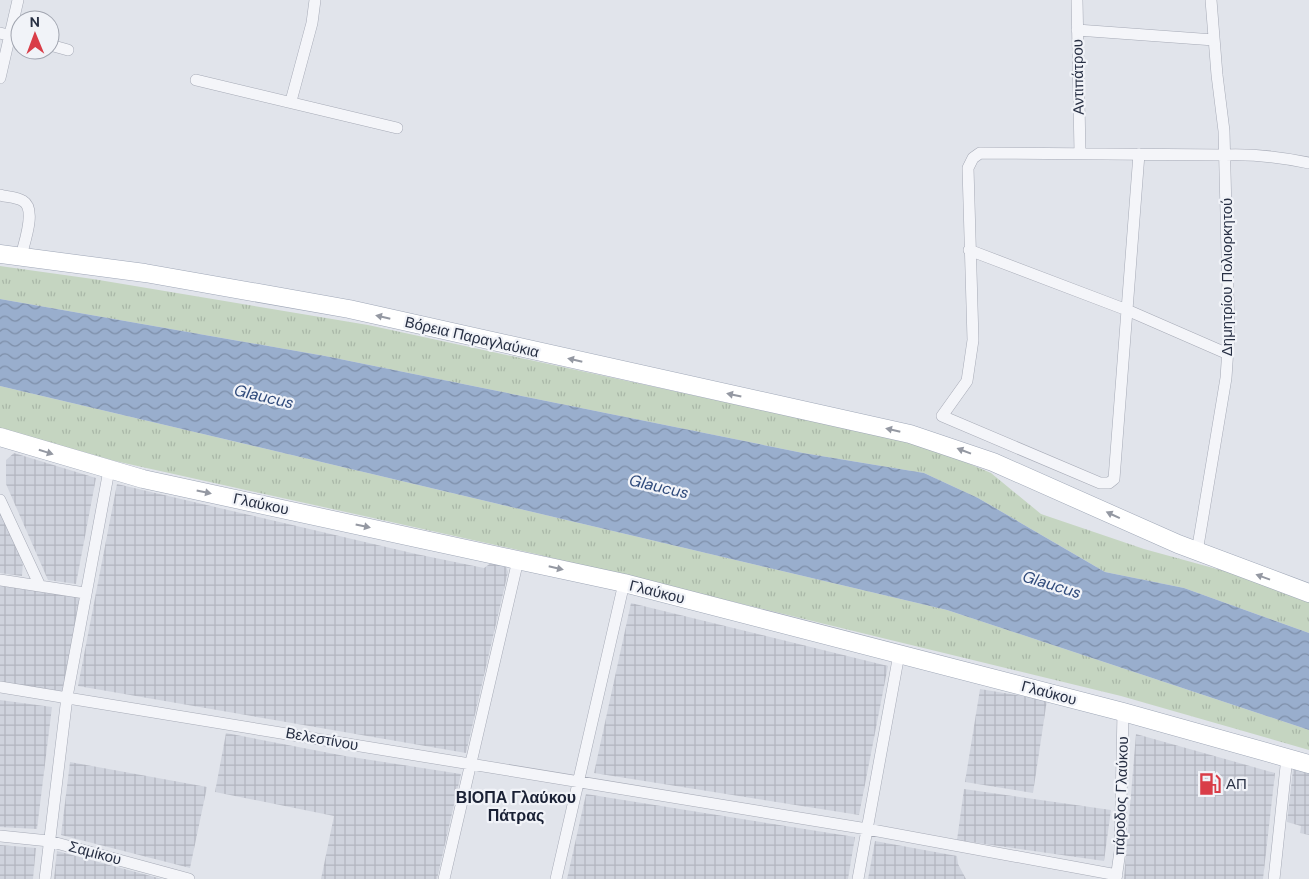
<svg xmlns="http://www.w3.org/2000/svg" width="1309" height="879" font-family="'DM Sans',sans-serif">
	<defs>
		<pattern id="industrial-grid" width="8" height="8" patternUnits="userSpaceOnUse" patternTransform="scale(1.25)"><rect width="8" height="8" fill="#cfd3dd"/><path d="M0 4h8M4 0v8" fill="none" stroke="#b2b5bf"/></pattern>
		<pattern id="grass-tufts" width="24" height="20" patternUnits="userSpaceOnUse" patternTransform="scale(1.25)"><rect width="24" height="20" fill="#c5d5c1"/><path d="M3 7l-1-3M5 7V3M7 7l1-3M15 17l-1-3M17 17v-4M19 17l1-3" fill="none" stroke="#a9b7a7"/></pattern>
		<pattern id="water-waves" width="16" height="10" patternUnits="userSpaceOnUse" patternTransform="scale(1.25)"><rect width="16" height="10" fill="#99aecd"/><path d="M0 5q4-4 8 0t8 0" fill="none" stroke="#7d8ea8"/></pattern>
	</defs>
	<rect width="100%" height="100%" fill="#e1e4eb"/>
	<!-- industrial -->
	<path fill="url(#industrial-grid)" d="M14,453L96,478L76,584L48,580L6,484V460Z
		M117,484L416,554L484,568L491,563L506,566L508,572L466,753L78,686Z
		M0,511L23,561L22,576L0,573Z
		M0,580L85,593L67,697L0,689Z
		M631,603L888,666L859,815L594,773Z
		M980,689L1047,700L1033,793L965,782Z
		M0,700L52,707L37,829L0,827Z
		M226,733L345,756L461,774L437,879H321L334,816L215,792Z
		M1136,734L1275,773L1263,879H1124Z
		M1294,761L1309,766V835L1300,833L1301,826L1287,822Z
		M70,762L207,787L190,868L61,835Z
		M964,789L1111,810L1104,861L957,840Z
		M586,794L855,837L848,879H567Z
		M875,841L957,856L958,864L966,879H868Z
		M0,845L36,848L33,879H0Z
		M57,851L162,879H54Z"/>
	<!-- grass -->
	<path fill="url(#grass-tufts)" d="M0,266L93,279L368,325L891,438L944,453L991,473L1041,514L1144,549L1246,577L1309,601V633L1184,588L1105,572L978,498L924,473L803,453L325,356L0,299Z
		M0,386L947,610L1309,730V750L1121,696L536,554L115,461L0,428Z"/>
	<!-- water -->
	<path fill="url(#water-waves)" d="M0,299L325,356L803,453L924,473L978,498L1105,572L1184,588L1309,633V730L947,610L0,386Z"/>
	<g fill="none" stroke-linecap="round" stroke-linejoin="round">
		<defs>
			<path id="street" d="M1077,0L1080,153
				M1077,30L1214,40
				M0,33L20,38
				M50,45L68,50
				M0,78L18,0
				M196,80L397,128
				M291,101L312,23L315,0
				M1139,154L1114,479L1109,483H1100L942,416L967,381L973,340L968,168L973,158L980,153C1061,154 1143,154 1225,155C1253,154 1281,157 1309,163
				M0,195C7,197 17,197 23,201C37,209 24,243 21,256
				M969,250L1127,310L1228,354
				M0,500L40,586
				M1197,552L1226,378L1229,333L1224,131L1217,75L1211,0
				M0,580L85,593
				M0,687L867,829L1117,875
				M0,836L49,841L189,879
				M45,879L67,697L109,470
				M444,879L518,560
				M556,879L624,583
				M858,879L899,654
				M1116,879L1120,851L1123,712
				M1274,879L1287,757"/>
			<path id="primary" d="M0,254L145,273L349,309L910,434L993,462L1178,544L1309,593
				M0,437L143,479L624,583L1123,712L1309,764"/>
		</defs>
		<!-- street casing -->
		<use href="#street" stroke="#a6aab6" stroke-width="12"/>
		<!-- primary casing -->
		<use href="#primary" stroke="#9fa7b7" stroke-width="19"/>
		<!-- street -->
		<use href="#street" stroke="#f4f5f9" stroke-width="11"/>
		<!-- primary -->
		<use href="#primary" stroke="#fff" stroke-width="18"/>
	</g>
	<!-- one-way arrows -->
	<defs><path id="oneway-solid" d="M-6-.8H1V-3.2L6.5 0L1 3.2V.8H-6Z" transform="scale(1.25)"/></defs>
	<g fill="#9498a2">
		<use href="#oneway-solid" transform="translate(383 317) rotate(-167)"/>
		<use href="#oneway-solid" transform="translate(575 360) rotate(-167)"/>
		<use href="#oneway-solid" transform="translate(734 395) rotate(-168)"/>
		<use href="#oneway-solid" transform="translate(893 430) rotate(-167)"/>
		<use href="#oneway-solid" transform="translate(964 451) rotate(-159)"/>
		<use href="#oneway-solid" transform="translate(46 452) rotate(17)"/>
		<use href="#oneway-solid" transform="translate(204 492) rotate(12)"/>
		<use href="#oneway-solid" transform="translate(1113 515) rotate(-155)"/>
		<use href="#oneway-solid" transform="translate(363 526) rotate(12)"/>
		<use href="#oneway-solid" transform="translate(556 568) rotate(13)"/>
		<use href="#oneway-solid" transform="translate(1263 577) rotate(-160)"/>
	</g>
	<!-- icons -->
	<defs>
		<symbol id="fuel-bare" viewBox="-9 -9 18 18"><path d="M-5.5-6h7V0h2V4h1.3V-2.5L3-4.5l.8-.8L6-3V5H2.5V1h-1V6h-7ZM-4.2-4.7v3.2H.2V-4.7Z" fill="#d93d48" stroke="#f1f3f8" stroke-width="2.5" paint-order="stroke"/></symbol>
	</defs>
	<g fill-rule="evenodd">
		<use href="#fuel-bare" x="1194" y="768" width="32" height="32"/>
	</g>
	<g text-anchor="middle" stroke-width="4.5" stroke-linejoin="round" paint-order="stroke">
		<!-- street labels -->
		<g font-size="15" fill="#283044" stroke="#f1f3f8">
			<text transform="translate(1078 77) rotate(-91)" y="5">Αντιπάτρου</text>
			<text transform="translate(1227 277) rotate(-90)" y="5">Δημητρίου Πολιορκητού</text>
			<text transform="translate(472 337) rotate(13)" y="5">Βόρεια Παραγλαύκια</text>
			<text transform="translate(261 504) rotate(12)" y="5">Γλαύκου</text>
			<text transform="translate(657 592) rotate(14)" y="5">Γλαύκου</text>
			<text transform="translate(1049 693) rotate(15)" y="5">Γλαύκου</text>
			<text transform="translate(322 739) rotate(10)" y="5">Βελεστίνου</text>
			<text transform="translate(1121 796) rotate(-88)" y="5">πάροδος Γλαύκου</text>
			<text transform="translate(95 853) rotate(15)" y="5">Σαμίκου</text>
		</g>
		<!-- poi labels -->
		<g font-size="15" fill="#283044" stroke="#f1f3f8" text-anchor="start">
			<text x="1226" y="789">ΑΠ</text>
		</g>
		<!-- water labels -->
		<g font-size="16" font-style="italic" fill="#2f4a7b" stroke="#f1f3f8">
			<text transform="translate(264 396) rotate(13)" y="6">Glaucus</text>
			<text transform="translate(659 486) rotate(13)" y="6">Glaucus</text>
			<text transform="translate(1052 584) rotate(17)" y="6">Glaucus</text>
		</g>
		<!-- neighbourhood labels -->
		<g font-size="16" font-weight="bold" fill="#1a2135" stroke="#f1f3f8">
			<text x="516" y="803">ΒΙΟΠΑ Γλαύκου<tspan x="516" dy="18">Πάτρας</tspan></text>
		</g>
	</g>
	<!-- north arrow -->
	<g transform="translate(35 35) rotate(359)"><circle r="24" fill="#f1f3f8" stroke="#a1a5b0"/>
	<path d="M0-4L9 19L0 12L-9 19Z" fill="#d93d48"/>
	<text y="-8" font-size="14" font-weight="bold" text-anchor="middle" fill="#283044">N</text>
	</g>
</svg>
